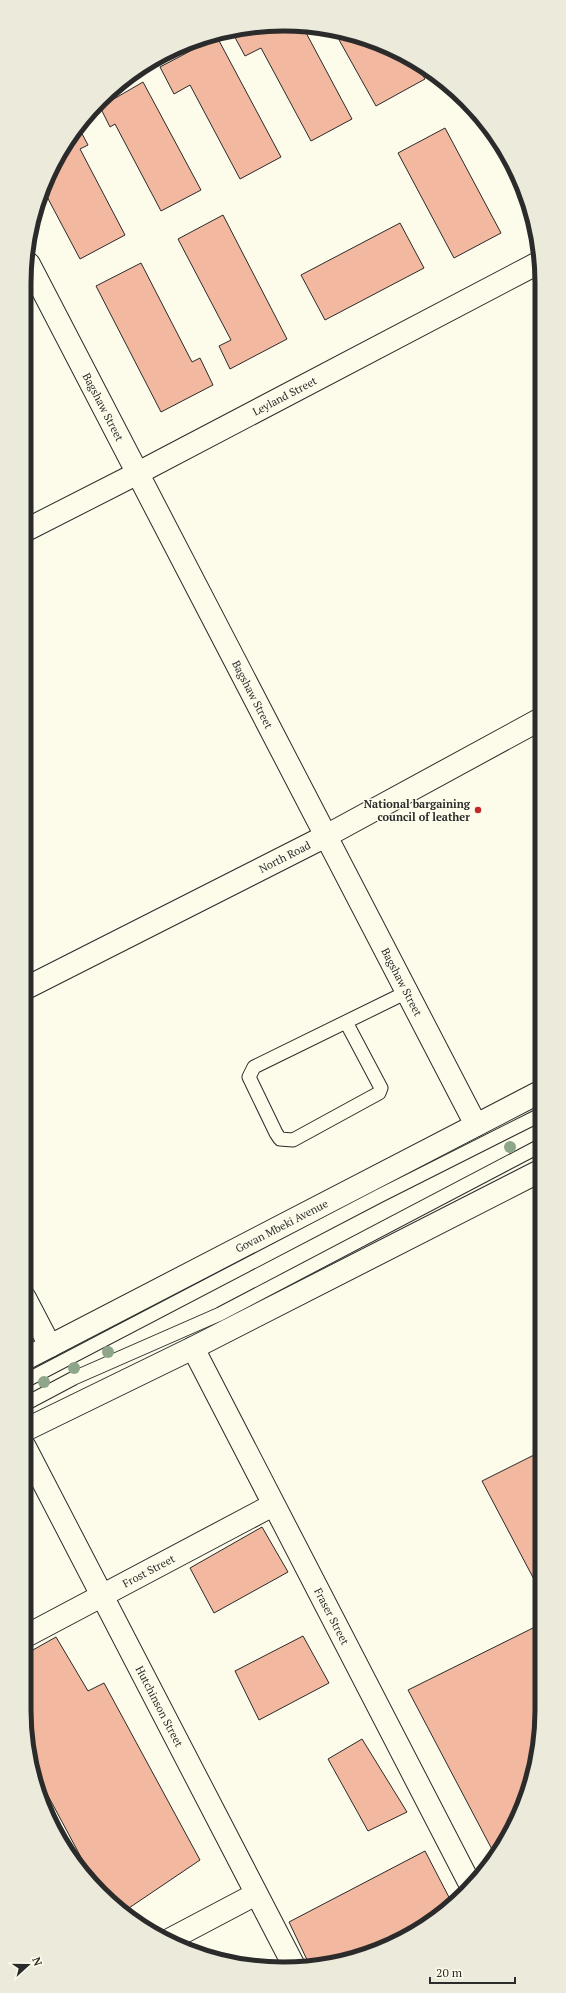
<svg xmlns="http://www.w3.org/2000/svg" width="566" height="1993" font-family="'PT Serif',serif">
	<rect width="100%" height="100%" fill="#fdfbea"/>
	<!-- building -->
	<path fill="#f2b8a0" stroke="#2b2b2b" d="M304,29L352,119L311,141L261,48L245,56L231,30Z
		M333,29L398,51L417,65L425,79L376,106Z
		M217,37L281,157L240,179L190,85L174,94L160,67Z
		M143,82L201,190L161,211L115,124L110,127L100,107Z
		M79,128L88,145L80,149L125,235L80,259L45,193L68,139Z
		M445,128L501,233L454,258L398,153Z
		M223,215L287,339L230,369L219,346L231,340L178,239Z
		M400,223L424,268L325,320L301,275Z
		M141,263L192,362L200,358L213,385L161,412L96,286Z
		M538,1453L537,1585L482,1481Z
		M262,1527L288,1572L214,1613L190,1568Z
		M537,1626V1760L498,1854L496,1857L408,1690Z
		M303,1636L329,1683L259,1720L235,1671Z
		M56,1637L88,1691L104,1683L200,1860L126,1910L98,1889L37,1775L24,1710V1655Z
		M362,1739L407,1812L368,1831L328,1759Z
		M425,1851L452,1903L440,1916L350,1960L309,1964L289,1922Z"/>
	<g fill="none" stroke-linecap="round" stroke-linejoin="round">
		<defs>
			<path id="lane" d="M346,1022L381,1088L379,1093L293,1140L280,1139L276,1133L249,1077L254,1067L407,992
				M25,1381L379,1196L538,1116
				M25,1404L74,1378L220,1314L538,1147"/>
			<g id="street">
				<path id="s1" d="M29,264L476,1125"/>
				<path id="s2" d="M28,529L138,473L540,262"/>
				<path id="s3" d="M26,988L326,836L539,720"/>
				<path d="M25,1298L50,1346"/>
				<path id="s4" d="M193,1348L470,1884"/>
				<path id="s5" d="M25,1447L294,1966"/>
				<path id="s6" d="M24,1637L273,1505"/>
				<path d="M167,1941L256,1894"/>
			</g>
			<g id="primary">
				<path id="s7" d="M25,1359L538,1093"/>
				<path d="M25,1430L193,1348L538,1172"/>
			</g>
		</defs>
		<!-- lane casing -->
		<use href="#lane" stroke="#2b2b2b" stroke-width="15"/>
		<!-- street casing -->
		<use href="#street" stroke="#2b2b2b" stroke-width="24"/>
		<!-- primary casing -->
		<use href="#primary" stroke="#2b2b2b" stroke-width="24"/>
		<!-- lane -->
		<use href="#lane" stroke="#fdfbea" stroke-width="13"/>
		<!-- street -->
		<use href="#street" stroke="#fdfbea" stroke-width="22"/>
		<!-- primary -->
		<use href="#primary" stroke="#fdfbea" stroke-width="22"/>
	</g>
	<!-- trees -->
	<g fill="#8ea78a">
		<circle cx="510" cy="1147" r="6"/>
		<circle cx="108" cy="1352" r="6"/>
		<circle cx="74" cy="1368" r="6"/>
		<circle cx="44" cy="1382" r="6"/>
	</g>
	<!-- markers -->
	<circle fill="#c62828" stroke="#fdfbea" stroke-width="1.5" cx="478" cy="810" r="4"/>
	<g text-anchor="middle" stroke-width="3" stroke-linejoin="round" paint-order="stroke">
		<!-- street labels -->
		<g font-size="11" fill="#2b2b2b" stroke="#fdfbea">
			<text dy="4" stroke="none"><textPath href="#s2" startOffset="289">Leyland Street</textPath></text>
			<text dy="4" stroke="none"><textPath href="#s1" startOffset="161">Bagshaw Street</textPath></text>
			<text dy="4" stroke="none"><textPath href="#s1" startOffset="485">Bagshaw Street</textPath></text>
			<text dy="4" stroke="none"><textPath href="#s3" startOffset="290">North Road</textPath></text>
			<text dy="4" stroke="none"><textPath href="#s1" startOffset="809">Bagshaw Street</textPath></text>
			<text dy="4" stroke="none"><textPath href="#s7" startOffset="289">Govan Mbeki Avenue</textPath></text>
			<text dy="4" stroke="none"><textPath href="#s6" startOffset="141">Frost Street</textPath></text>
			<text dy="4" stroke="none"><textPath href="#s4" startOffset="302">Fraser Street</textPath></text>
			<text dy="4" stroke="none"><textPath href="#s5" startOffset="292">Hutchinson Street</textPath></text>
		</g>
		<!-- poi labels -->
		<g font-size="11" font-weight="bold" fill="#2b2b2b" stroke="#fdfbea" text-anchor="end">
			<text x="470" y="808">National bargaining<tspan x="470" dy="13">council of leather</tspan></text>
		</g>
	</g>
	<!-- crop -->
	<path d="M0 0H566V1993H0ZM283 31H283A252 252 0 0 1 535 283V1710A252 252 0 0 1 283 1962H283A252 252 0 0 1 31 1710V283A252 252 0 0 1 283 31Z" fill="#eceadb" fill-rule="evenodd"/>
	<path fill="none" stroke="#2b2b2b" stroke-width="5" d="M283 31H283A252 252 0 0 1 535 283V1710A252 252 0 0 1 283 1962H283A252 252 0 0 1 31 1710V283A252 252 0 0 1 283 31Z"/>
	<!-- north arrow -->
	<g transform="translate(28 1965) rotate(69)" stroke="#fdfbea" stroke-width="3" paint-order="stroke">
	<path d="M0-3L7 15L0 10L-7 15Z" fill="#2b2b2b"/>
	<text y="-6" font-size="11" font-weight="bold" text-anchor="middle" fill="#2b2b2b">N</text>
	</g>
	<!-- scale -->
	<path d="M430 1977v6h85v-6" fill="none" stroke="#2b2b2b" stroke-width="2"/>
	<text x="436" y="1977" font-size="12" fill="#2b2b2b" stroke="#fdfbea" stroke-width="3" paint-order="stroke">20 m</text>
</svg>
